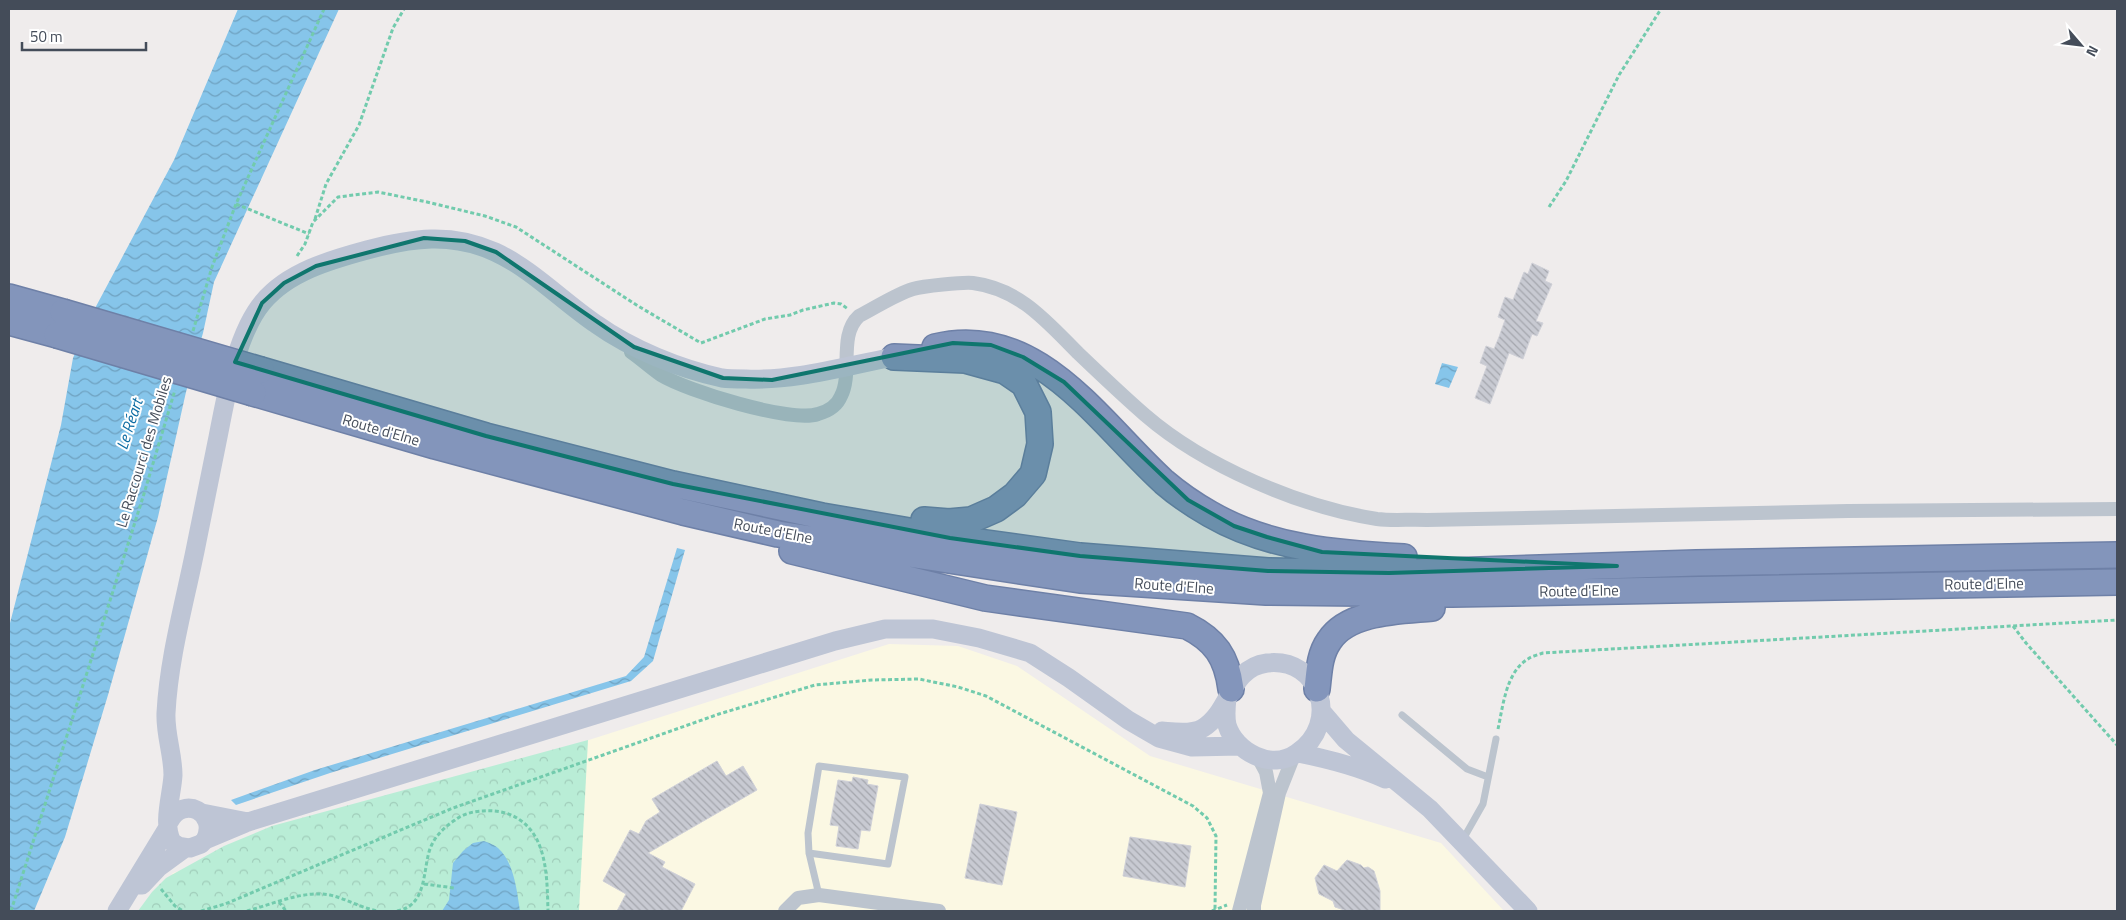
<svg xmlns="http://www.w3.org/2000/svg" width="2126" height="920" font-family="'Titillium Web',sans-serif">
	<defs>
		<pattern id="park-crowns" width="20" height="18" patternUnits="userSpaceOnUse" patternTransform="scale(1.25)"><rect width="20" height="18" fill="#b9edd6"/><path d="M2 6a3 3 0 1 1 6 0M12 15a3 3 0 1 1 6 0" fill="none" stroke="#a0cdba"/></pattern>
		<pattern id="water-waves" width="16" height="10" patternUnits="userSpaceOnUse" patternTransform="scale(1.25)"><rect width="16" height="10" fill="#86c5ea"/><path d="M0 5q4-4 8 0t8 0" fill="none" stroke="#6fa2c1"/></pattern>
		<pattern id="building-back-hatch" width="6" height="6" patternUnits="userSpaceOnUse" patternTransform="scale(1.25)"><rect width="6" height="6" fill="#c8cad2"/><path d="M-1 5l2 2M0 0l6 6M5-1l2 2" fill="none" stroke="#a4a6ad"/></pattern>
	</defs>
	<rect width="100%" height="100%" fill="#efecec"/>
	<!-- commercial -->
	<path fill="#fbf8e3" d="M889,644L958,646L1017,666L1150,756L1441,843L1504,911H145L173,873Z"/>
	<!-- park -->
	<path fill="url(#park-crowns)" d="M588,740L579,911H138L152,892L166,878L224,846L272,826Z"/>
	<!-- water -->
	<path fill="url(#water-waves)" d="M238,9H339L214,282L203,333L186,392L158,517L108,695L65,837L34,911H9V627L61,425L73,358L93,312L174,160Z
		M1442,363L1458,367L1449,388L1435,384Z
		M677,548L685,550L653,661L631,681L330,773L236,805L231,800L315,770L626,676L644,657Z
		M484,841C489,843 495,845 498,848C514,862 517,891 520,911H442L449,900L453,863L463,851L473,843Z"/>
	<!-- building -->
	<path fill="url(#building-back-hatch)" stroke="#d0d1d8" d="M1532,263L1549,271L1545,281L1552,284L1536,321L1543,323L1537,336L1532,334L1523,359L1509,353L1490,404L1475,398L1487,366L1480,363L1486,346L1494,349L1499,337L1505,320L1498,317L1505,297L1513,300L1524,272L1528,274Z
		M717,761L726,776L743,766L757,790L648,853L665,862L662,867L695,884L681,911H617L626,894L603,881L630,830L639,834L646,821L660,812L652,799Z
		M853,777L868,780L867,784L878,786L870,831L861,830L858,849L836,846L839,826L830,825L838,780L852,782Z
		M980,804L1017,812L1002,885L965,878Z
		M1130,837L1191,846L1185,887L1123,876Z
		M1347,860L1361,865L1364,868L1368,867L1374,871L1380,891V911H1347L1335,907L1333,901L1319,894L1315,878L1324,865L1337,871Z"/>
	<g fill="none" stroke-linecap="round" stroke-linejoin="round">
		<defs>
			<path id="highway" d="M9,297L63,312
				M9,322L57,335
				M935,347C1037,322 1099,423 1164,482C1178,494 1194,505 1210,514C1269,548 1338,554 1404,557
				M894,357L965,360L1005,371L1024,384L1038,412L1040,444L1033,474L1015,495L996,509L971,520L949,522L924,520
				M261,370L486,436L673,484L822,516L950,538L1080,556L1268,571L1389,573L1696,563L2117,555
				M253,393L435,446L683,512L778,534L1080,580L1266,592L1452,594L2117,582
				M792,551L985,598L1187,626C1215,640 1227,657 1231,689
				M1317,689C1319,673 1319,655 1329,641C1348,611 1400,611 1432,608"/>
		</defs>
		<!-- highway casing -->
		<use href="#highway" stroke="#6e80a7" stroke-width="28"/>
		<!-- path -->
		<path stroke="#72cbad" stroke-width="3" stroke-dasharray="4 2.5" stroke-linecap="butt" d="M236,204L309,234
			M1549,207L1566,181L1619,75L1661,9
			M315,219L326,184L359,125L393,28L404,9
			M297,256L305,244L313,222L338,197L378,192L427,202L485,216L516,227L638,306L701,343L765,319L790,315L803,310L834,303L841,304L848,309
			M193,331L212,267L236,204L324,9
			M2013,626L2026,643L2117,745
			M1498,729C1503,706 1506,672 1528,659C1532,656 1538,655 1543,653L2117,620
			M424,884L454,888
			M161,889L175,906L183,911
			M279,902L286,911
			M11,911L143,497L175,390
			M201,911L225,904L453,808L719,714L815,685L872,680L919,679L958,687L986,696L1193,806L1207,818L1216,836L1215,909
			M247,911C273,904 303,890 330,895C347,899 361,908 378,911
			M397,911C426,906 423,873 429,852C433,838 443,828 455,820C463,814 474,811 483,811C496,810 509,812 520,820C548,839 547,881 548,911
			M1212,911L1227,905"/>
		<!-- lane -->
		<path stroke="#bcc4ce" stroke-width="7" d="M1402,715L1467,769L1488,777
			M1462,841L1483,804L1496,739
			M809,853L888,864L905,777L819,766L808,833L809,853L819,895"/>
		<!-- street -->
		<path stroke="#bcc4ce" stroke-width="14" d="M631,352C641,359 651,368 661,375C687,391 791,423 818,414C829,411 837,406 841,396C853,373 838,335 859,316C875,308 896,294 913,289C923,286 963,282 973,283C1020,289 1047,322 1078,353C1100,374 1122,395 1145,415C1204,466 1300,507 1377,519C1393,521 1411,519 1427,520L1848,511L2117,509
			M785,911L798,898L819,895L939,911
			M1239,911L1270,793L1266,772L1258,757
			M1254,911V905L1279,793L1294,755"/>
		<!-- secondary -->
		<path stroke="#bec5d5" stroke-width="19" d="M894,357C845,366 796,381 746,379C738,379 729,379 722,378C680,369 631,349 596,324C562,301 532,269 495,252C451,232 412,238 367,250C330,260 288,272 263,302C236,334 226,397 218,437C211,472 204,507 197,541C186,598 169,655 166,713C165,734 173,754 173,775C172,795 162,823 172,842L178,846L190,848L201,844L205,840L248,822L835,641L885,629H933L979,638L1030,653L1069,678L1128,720L1159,738L1192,747L1240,746
			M1322,712L1346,740L1430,809L1528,911
			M1162,731C1174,732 1192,735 1203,728C1231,711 1229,668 1267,663C1321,657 1341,724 1297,753C1272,771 1235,752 1227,725C1225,716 1226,707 1227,698
			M1298,753C1328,759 1357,766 1385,779
			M202,813L248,822
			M169,822C183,794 219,813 205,840
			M142,885L159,867L185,848
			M117,911L167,829"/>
		<!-- highway -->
		<use href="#highway" stroke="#8395bb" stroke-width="25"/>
		<defs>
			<path id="highway-bridge" d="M63,312L261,370
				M57,335L253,393"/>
		</defs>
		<!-- highway-bridge casing -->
		<use href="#highway-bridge" stroke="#6e80a7" stroke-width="28" stroke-linecap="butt"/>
		<!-- highway-bridge -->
		<use href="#highway-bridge" stroke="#8395bb" stroke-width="25"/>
	</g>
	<!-- marked area -->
	<path fill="#0f766e" fill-opacity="0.2" stroke="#0f766e" stroke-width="4" stroke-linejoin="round" d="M424,238L465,241L496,252L634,347L723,378L772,380L953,343L991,345L1023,357L1064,382L1188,500L1234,526L1267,537L1322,552L1617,566L1389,573L1268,571L1080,556L950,538L673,484L486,436L235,362L262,303L284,283L316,266Z"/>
	<g text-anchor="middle" stroke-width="4" stroke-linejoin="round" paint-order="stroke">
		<!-- street labels -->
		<g font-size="15" fill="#444c59" stroke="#fff">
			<text transform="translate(381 430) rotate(16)" y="5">Route d'Elne</text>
			<text transform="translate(144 452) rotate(-73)" y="5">Le Raccourci des Mobiles</text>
			<text transform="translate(773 531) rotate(11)" y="5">Route d'Elne</text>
			<text transform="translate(1984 584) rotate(-1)" y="5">Route d'Elne</text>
			<text transform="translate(1174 586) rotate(4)" y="5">Route d'Elne</text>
			<text transform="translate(1579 591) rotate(-1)" y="5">Route d'Elne</text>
		</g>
		<!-- water labels -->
		<g font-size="16" font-style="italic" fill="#0d6ca3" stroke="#fff">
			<text transform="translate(129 424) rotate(-72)" y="6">Le Réart</text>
		</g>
	</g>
	<!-- border -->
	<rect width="2126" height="920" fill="none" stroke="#444c59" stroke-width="20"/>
	<!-- north arrow -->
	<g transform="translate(2081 45) rotate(118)" stroke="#ffffff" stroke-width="4" paint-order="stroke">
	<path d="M0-4L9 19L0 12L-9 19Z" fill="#444c59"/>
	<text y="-8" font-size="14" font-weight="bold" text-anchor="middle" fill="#444c59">N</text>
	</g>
	<!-- scale -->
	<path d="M22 42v8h124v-8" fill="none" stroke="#444c59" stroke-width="2.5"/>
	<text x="30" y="42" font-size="15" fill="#444c59" stroke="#ffffff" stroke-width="4" paint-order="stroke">50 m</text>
</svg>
